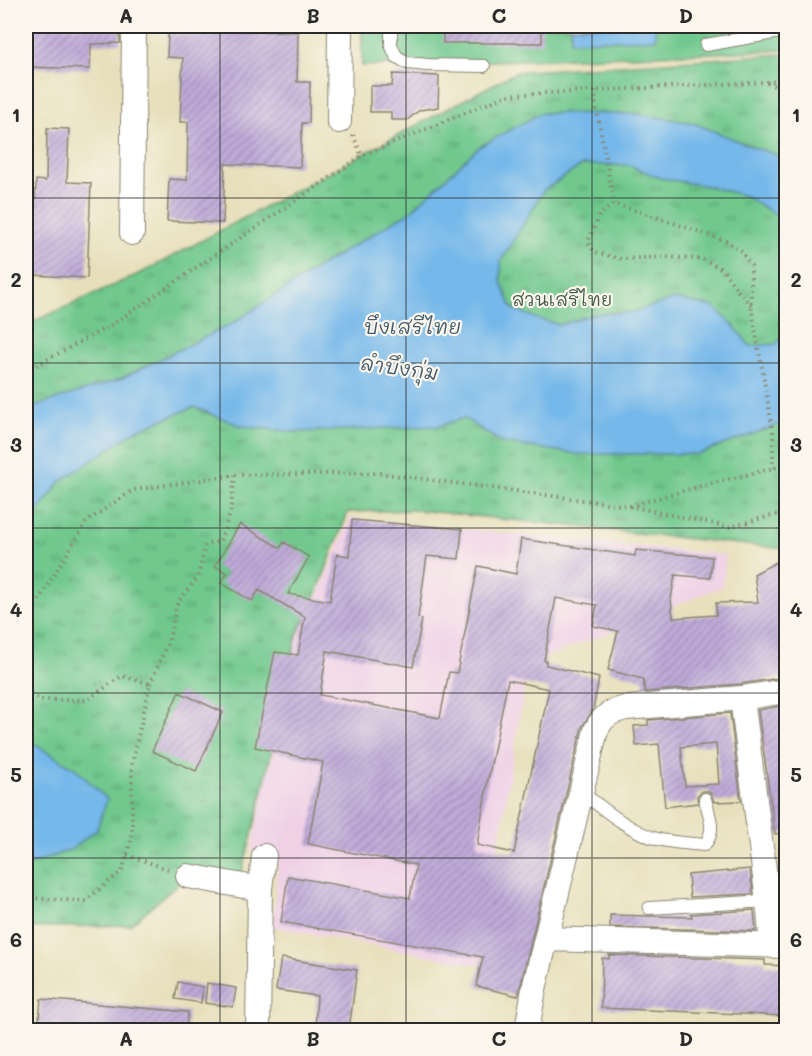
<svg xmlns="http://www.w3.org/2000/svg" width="812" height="1056" font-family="Mali,'Playpen Sans Thai',sans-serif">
	<defs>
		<pattern id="park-tufts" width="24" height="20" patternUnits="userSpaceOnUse" patternTransform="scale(1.5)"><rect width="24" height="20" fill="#70c88d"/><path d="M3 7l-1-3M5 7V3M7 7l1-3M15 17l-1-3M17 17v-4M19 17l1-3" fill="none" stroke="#5ca373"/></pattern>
		<pattern id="building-hatch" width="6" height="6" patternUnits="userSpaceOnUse" patternTransform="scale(1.5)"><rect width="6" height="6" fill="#c0aad9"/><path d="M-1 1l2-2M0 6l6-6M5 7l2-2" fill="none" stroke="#9c8bb0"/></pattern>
	</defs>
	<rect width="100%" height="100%" fill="#fbf7ec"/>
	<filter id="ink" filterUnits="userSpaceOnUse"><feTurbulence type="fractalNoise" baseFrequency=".0167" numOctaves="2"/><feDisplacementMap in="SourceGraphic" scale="12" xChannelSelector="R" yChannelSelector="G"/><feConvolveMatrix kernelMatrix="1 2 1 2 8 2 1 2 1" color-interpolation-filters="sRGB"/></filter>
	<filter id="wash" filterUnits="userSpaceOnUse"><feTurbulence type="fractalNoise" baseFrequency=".008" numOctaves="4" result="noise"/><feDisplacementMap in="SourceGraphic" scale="24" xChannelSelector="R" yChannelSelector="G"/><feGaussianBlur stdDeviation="1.35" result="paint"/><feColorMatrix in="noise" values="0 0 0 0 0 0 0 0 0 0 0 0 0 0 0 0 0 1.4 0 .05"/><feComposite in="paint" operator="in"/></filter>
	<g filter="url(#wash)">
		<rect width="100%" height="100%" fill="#e7dfba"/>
		<!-- built -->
		<path fill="#efd0e6" d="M350,518L726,555L723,586L528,665L479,965L273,927L278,862L251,851L298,634L318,595Z"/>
		<!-- grass -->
		<path fill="#70c88d" stroke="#4e7a5c" stroke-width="1.5" d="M362,26H786V50L362,66Z"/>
		<!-- park -->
		<path fill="url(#park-tufts)" stroke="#4e7a5c" stroke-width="1.5" d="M786,54V549L417,510L348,512L316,595L297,635L258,812L239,883L188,876L130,925L26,928V325L145,271L516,72Z"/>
		<!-- water -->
		<path fill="#75b8ea" stroke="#50728a" stroke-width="1.5" d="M571,26H655L656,39L571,41Z
			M541,113L639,114L693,123L753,147L786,158V222L785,220L745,196L712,187L660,178L629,165H582L544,190L501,261V281L512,308L535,318L560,325L594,314L633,312L676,299L714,307L732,324L750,346L776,344L786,333V422L698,454H578L502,443L464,418L439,426L297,432L241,426L194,407L137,430L60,482L26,528V408L39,405L120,379L233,323L328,261L411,211L479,147Z
			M26,739L76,769L107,799L97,829L72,849L32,864H26Z"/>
		<g id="blocks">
			<!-- building -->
			<path fill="url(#building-hatch)" fill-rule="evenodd" d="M26,26H120V43L91,44L90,69L26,67Z
				M443,26H542V43H443Z
				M194,30L298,32L297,82H310L309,123H302L300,167L225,164L223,223L167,221L169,179L187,180L188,122H180L183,58L167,57L168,34L194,35Z
				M393,74L439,76L438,107L420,110L407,120H391V112H370V86H392Z
				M47,128L69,129L67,182L91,183L87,278L32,275L36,180L46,181Z
				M352,520L462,529L459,559L427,556L418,618L422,619L413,667L327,651L320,695L440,718L449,672L457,673L478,566L516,574L521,539L635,556L636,550L712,557L710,578L675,575L671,599L673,618L716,615V603L758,602L754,574L786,557V677L740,684L645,692L643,679L608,670L618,631L593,626L597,605L556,598L544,660L546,661V665L599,678L593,710L582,727L518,996L476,986L483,957L281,922L288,876L410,898L416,865L308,844L323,762L255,747L275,652L298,655L305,617L259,590L252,601L221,583L227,573L215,566L240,524L280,548L284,542L309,557L288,594L330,601L337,554L349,556ZM508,680L549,689L514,853L477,845L487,785Z
				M179,692L223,712L196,771L152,751Z
				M786,705V833L775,834L758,710Z
				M730,713L741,801L714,802L711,794L708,791H703L700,793L697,796L698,803L665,807L659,744L636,746L634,726L648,725V720ZM716,744L719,784L685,786L681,747Z
				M786,866V927H785L778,867Z
				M750,869L753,894L690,897L688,875Z
				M754,910L756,931L610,927V915L692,917L691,914Z
				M609,955L765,960V965L786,966V1016L601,1008L602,958L609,959Z
				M281,958L357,970L349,1030H315L317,996L276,990Z
				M178,982L203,987L201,1003L175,999Z
				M207,983L236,988L233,1007L205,1003Z
				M41,999L188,1012L186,1030H38Z"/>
		</g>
	</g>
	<g filter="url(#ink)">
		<use href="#blocks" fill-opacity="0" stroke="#898572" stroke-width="1.5"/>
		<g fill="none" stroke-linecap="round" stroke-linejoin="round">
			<defs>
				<path id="lane" d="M391,26V45L396,56L407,63L428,65L484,66
					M706,45L786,31
					M581,792C604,809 629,831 657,839C672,843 689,843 704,845C717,832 709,815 705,799
					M649,908L768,901"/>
				<path id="street" d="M339,121L340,26
					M132,233L134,26
					M742,698L768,901L772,946
					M188,876L260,889
					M546,939L786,946
					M258,1030L260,889L264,856
					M527,1030L534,989L596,730C604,715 610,712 626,708L742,698L786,691"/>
			</defs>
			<!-- lane casing -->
			<use href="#lane" stroke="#898572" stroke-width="14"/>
			<!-- street casing -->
			<use href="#street" stroke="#898572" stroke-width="26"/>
			<!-- path -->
			<path stroke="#898572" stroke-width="4" stroke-dasharray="1.5 4.5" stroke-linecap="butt" d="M767,83L786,91
				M595,91L596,105L614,204
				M353,135L362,156
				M751,305L738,291L722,269L702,259L663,257L621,259L594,252L588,241L600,214L614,204L653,216L726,241L741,251L751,266V305L773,432V468
				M26,371L113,324L362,156L508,95L786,81
				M630,506L690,489L786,465
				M26,621L87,521L133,490L235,475L378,473L629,506L729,527L786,512
				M150,684L169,640L177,603L198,577L205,545L220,541L230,514L235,475
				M26,691L41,700H87L122,676L150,684L132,764V838L122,871L85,901L26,898
				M127,855L168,869"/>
			<!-- lane -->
			<use href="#lane" stroke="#fff" stroke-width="12"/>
			<!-- street -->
			<use href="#street" stroke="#fff" stroke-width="24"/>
		</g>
	</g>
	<!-- grid -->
	<path fill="none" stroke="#2b2b2b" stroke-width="1.5" stroke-opacity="0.55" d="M220,26V1030M406,26V1030M592,26V1030M26,198H786M26,363H786M26,528H786M26,693H786M26,858H786"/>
	<g text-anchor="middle" stroke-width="4.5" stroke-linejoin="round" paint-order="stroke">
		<!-- park labels -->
		<g font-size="18" fill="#405a48" stroke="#fbf7ec">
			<text x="562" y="306">สวนเสรีไทย</text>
		</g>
		<!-- water labels -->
		<g font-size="20" font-style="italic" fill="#455c6e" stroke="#fbf7ec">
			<text x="412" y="334">บึงเสรีไทย</text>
			<text transform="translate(399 368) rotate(8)" y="7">ลำบึงกุ่ม</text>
		</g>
	</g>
	<!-- margin -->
	<rect width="812" height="1056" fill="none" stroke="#fbf7ec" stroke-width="66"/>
	<rect x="33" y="33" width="746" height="990" fill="none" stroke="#2b2b2b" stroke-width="2"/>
	<g font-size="20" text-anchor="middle" font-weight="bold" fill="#2b2b2b">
		<text x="126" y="23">A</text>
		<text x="313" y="23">B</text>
		<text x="499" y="23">C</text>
		<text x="686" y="23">D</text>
		<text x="16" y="122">1</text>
		<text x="796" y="122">1</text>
		<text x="16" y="287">2</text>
		<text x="796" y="287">2</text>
		<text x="16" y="452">3</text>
		<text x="796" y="452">3</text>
		<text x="16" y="617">4</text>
		<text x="796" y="617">4</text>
		<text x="16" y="782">5</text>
		<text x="796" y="782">5</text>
		<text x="16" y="947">6</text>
		<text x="796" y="947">6</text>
		<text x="126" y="1046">A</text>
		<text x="313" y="1046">B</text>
		<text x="499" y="1046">C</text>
		<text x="686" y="1046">D</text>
	</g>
</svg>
